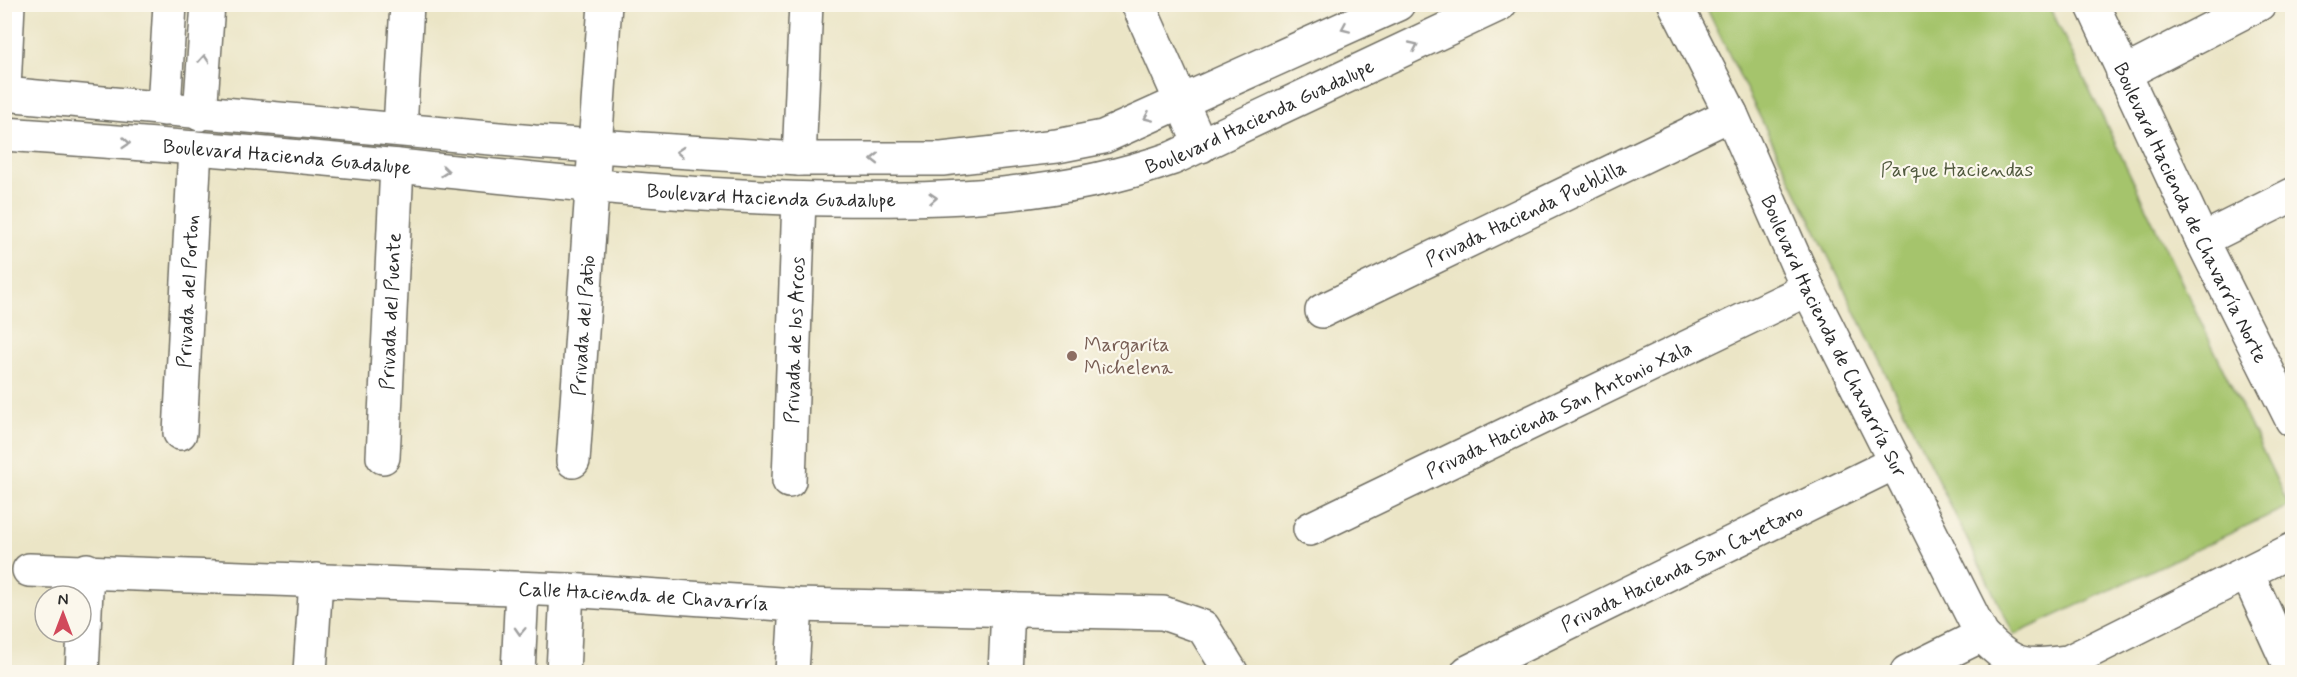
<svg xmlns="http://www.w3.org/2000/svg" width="2297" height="677" font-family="Mynerve,sans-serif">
	<rect width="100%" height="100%" fill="#fbf7ec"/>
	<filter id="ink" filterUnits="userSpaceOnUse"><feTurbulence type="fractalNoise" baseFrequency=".0167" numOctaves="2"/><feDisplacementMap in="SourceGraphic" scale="12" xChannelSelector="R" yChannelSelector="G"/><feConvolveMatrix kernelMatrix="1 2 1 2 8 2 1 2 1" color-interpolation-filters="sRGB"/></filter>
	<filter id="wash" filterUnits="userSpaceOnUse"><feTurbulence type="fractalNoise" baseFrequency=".008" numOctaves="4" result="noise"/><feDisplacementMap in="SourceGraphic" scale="24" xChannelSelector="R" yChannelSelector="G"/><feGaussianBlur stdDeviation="1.35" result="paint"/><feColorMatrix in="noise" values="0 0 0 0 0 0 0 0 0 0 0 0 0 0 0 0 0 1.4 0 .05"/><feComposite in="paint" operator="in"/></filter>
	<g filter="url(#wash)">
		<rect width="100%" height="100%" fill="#ebe5c6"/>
		<!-- green -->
		<path fill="#a5c46c" stroke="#68784c" stroke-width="1.5" d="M1705,5H2049L2289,506L2014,635Z"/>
	</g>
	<g filter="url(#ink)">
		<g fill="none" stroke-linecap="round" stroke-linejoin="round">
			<defs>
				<g id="minor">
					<path d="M1138,4L1201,146"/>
					<path id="s1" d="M1675,4L1731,114L1808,289L1982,635C2014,668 2024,667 2068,662L2292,550"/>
					<path id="s2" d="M2092,4L2202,240L2292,420"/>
					<path d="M2123,74L2259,4"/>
					<path d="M4,89L8,4"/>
					<path d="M4,94L534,142L799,159H942L1057,146L1103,137L1398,4"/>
					<path d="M164,109L170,4"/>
					<path d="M200,114L208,4"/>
					<path d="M400,129L407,4"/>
					<path id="s3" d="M4,134C136,143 268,153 399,166C543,181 685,197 829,199C945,201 1063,197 1173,158L1500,4"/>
					<path d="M799,159L806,4"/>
					<path d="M2202,240L2292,195"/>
					<path id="s4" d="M1322,311L1731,114"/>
					<path id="s5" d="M180,433L195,148"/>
					<path id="s6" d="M383,457L397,166"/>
					<path id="s7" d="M573,461L605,4"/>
					<path id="s8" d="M789,481L799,199"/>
					<path id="s9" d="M1310,529L1808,289"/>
					<path id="s10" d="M29,570L567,590L796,605L1163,613L1203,627L1231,672"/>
					<path d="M2247,573L2292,672"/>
					<path d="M82,672L87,570"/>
					<path d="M310,672L316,580"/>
					<path d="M518,672L522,590"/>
					<path d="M563,672L567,590"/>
					<path d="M792,672L796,605"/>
					<path d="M1005,672L1008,609"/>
					<path id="s11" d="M1468,672L1896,462"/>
					<path d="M1907,672L1982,635"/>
				</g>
			</defs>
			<!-- minor casing -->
			<use href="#minor" stroke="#6e6c61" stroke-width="36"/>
			<!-- minor -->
			<use href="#minor" stroke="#fff" stroke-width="33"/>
		</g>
		<!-- one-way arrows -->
		<defs><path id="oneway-chevron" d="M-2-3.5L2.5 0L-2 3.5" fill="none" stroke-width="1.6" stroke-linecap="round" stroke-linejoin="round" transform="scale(1.5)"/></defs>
		<g stroke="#a0a0a0">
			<use href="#oneway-chevron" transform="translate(1345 28) rotate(156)"/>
			<use href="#oneway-chevron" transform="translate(1414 46) rotate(-25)"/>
			<use href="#oneway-chevron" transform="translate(204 59) rotate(-86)"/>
			<use href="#oneway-chevron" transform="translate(1148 117) rotate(156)"/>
			<use href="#oneway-chevron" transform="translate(126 143) rotate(4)"/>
			<use href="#oneway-chevron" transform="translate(680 152) rotate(-176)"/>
			<use href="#oneway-chevron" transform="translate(875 159) rotate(180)"/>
			<use href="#oneway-chevron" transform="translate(445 171) rotate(6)"/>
			<use href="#oneway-chevron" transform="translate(933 198) rotate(-4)"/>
			<use href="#oneway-chevron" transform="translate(520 631) rotate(93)"/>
		</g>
	</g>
	<!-- markers -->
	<circle fill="#8d6e63" stroke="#fbf7ec" stroke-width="2" cx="1072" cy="356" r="6"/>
	<g text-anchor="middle" stroke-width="4.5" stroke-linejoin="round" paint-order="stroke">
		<!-- street labels -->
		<g font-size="20" fill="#2b2b2b" stroke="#fbf7ec">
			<text dy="7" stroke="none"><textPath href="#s3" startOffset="1272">Boulevard Hacienda Guadalupe</textPath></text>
			<text dy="7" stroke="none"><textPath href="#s3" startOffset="284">Boulevard Hacienda Guadalupe</textPath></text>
			<text dy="7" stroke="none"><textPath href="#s3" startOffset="770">Boulevard Hacienda Guadalupe</textPath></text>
			<text dy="7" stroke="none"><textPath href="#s4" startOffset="226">Privada Hacienda Pueblilla</textPath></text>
			<text dy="7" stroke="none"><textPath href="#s2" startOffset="231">Boulevard Hacienda de Chavarría Norte</textPath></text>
			<text dy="7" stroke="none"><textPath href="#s5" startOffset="142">Privada del Porton</textPath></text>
			<text dy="7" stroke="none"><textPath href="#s6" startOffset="146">Privada del Puente</textPath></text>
			<text dy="7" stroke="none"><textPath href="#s7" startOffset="136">Privada del Patio</textPath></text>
			<text dy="7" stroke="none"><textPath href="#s1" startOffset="368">Boulevard Hacienda de Chavarría Sur</textPath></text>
			<text dy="7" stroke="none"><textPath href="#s8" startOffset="141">Privada de los Arcos</textPath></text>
			<text dy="7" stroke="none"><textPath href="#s9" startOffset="276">Privada Hacienda San Antonio Xala</textPath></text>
			<text dy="7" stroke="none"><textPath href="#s11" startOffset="238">Privada Hacienda San Cayetano</textPath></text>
			<text dy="7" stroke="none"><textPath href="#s10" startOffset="615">Calle Hacienda de Chavarría</textPath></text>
		</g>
		<!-- park labels -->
		<g font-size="20" fill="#50593e" stroke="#fbf7ec">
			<text x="1957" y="176">Parque Haciendas</text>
		</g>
		<!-- education labels -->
		<g font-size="20" fill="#785e54" stroke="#fbf7ec" text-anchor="start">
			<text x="1084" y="351">Margarita<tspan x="1084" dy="23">Michelena</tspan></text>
		</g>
	</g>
	<!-- margin -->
	<rect width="2297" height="677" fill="none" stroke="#fbf7ec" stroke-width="24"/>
	<!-- north arrow -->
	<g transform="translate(63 614)"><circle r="28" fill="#fbf7ec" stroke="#a8a59f" stroke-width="1.5"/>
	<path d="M0-4.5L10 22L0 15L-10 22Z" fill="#d1495b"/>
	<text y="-9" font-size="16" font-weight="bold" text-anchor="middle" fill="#2b2b2b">N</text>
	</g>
</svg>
